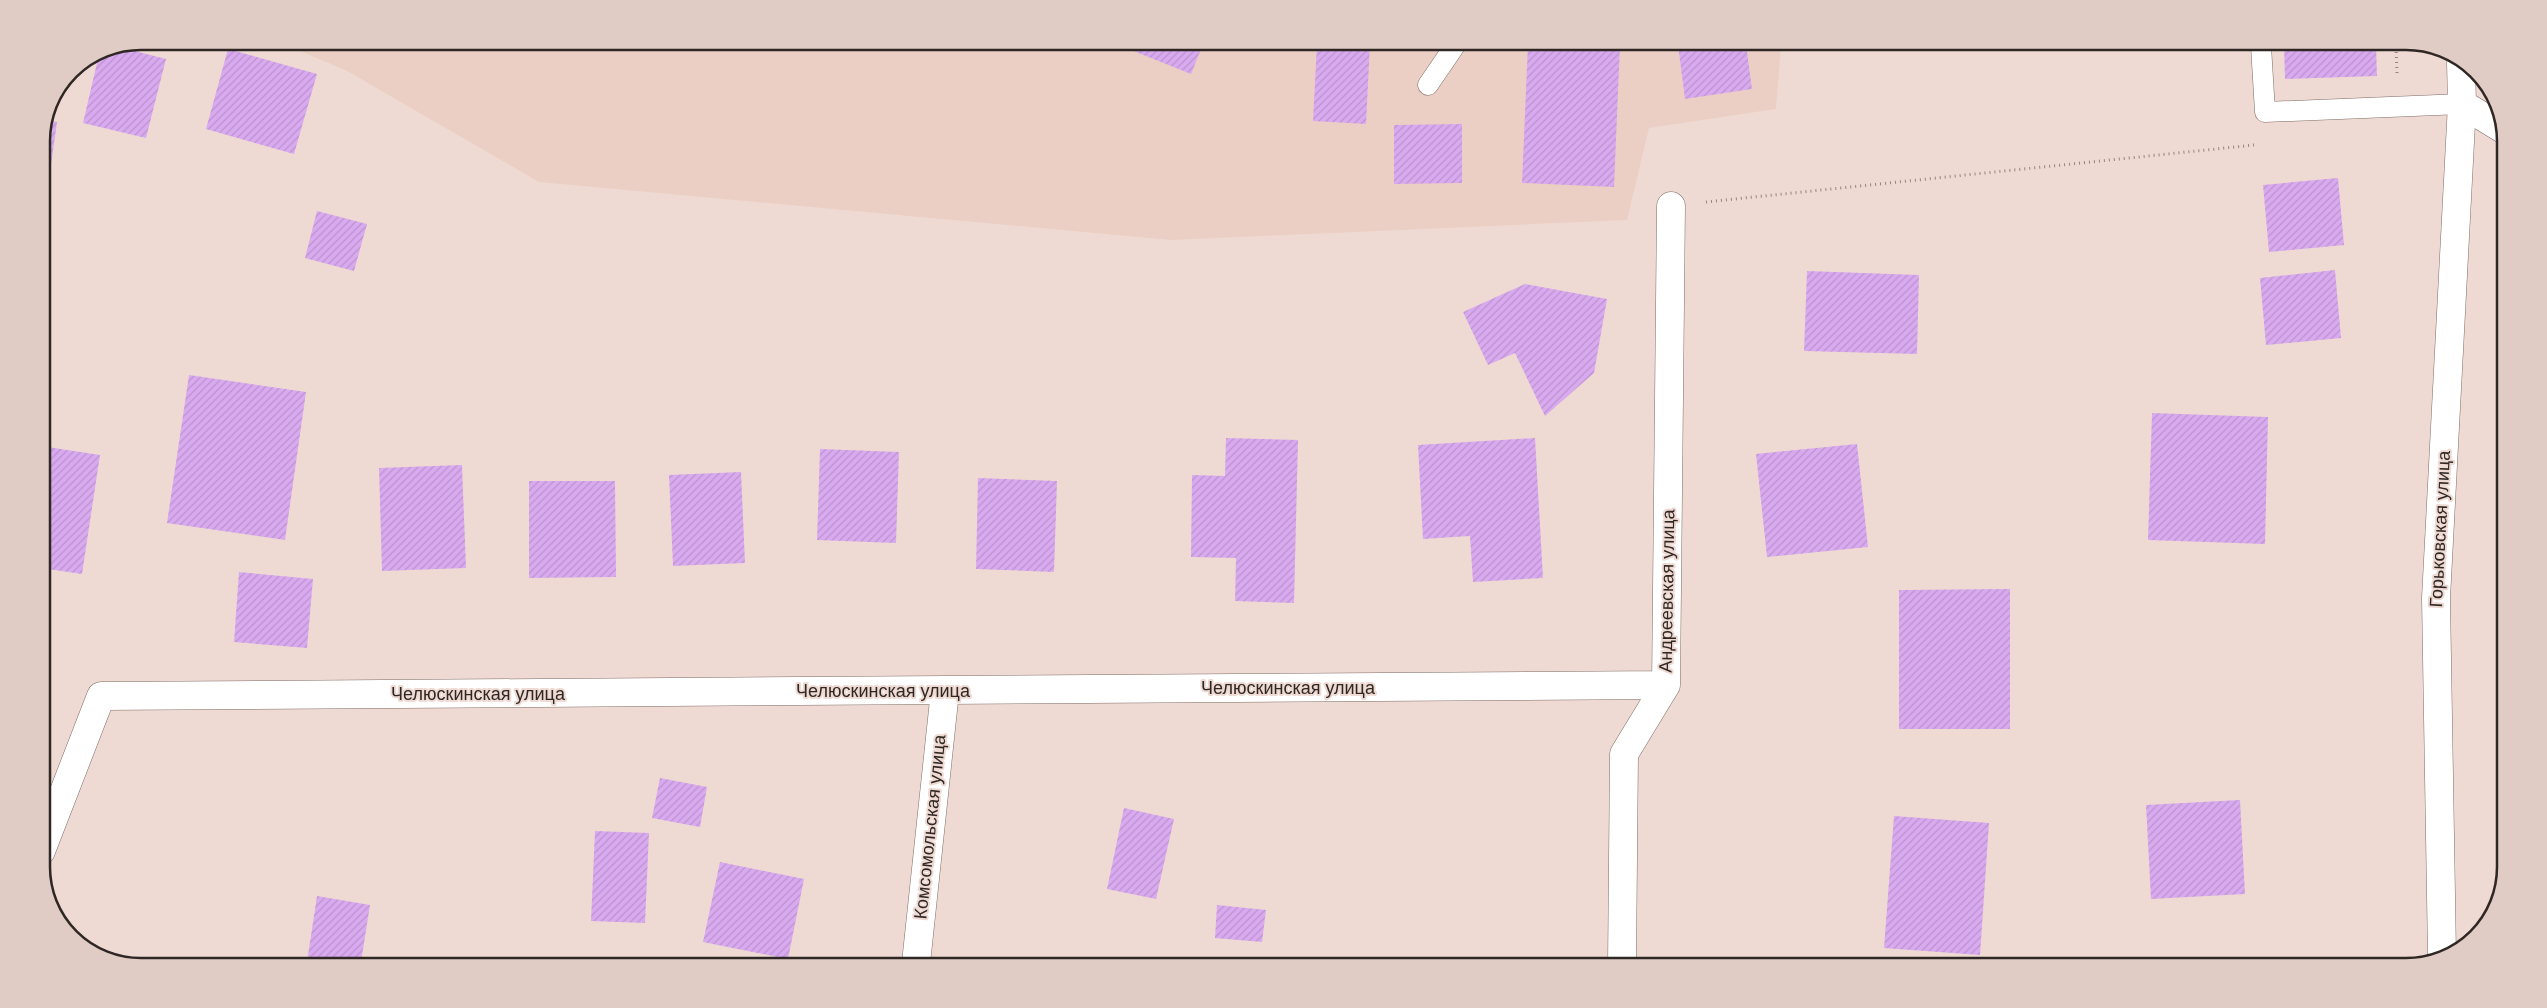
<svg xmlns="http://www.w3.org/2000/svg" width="2547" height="1008" font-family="Arial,sans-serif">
	<defs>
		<pattern id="building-hatch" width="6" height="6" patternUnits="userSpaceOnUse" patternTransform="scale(1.25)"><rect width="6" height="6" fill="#d9aaf0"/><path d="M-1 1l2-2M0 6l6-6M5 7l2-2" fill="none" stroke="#bb92ce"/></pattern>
	</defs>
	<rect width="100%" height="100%" fill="#efdad3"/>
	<!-- built -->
	<path fill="#eccfc4" d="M279,42L1781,45L1776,109L1649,128L1627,220L1171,240L539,182L347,71Z"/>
	<!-- building -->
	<path fill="url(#building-hatch)" d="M1116,44H1203L1191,74Z
		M1317,44H1370L1366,124L1313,121Z
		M1528,44L1620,45L1614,187L1522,183Z
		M1678,45H1746L1752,89L1685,99Z
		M1819,45H1904V50H1819Z
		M115,46L166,59L146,138L83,123L100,50Z
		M2284,46H2376L2377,76L2285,79Z
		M228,49L317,74L294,154L206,129Z
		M45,120L57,122L49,179L41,178V135Z
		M1462,124V183L1394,184V125Z
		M2338,178L2344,245L2269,252L2263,185Z
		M317,211L367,224L354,271L305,258Z
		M2335,270L2341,338L2266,345L2260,278Z
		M1807,271L1919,275L1917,354L1804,351Z
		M1525,284L1607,299L1594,373L1545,416L1515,353L1488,365L1463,312Z
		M189,375L306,392L285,540L167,523Z
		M2152,413L2268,417L2265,544L2148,540Z
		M1226,438L1298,440L1294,603L1235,601L1236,558L1191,557L1192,475L1225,476Z
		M1535,438L1543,578L1473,582L1470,536L1423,539L1418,445Z
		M1857,444L1868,547L1767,557L1756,454Z
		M41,446L100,455L82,574L41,568Z
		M820,449L899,452L896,543L817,540Z
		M462,465L466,568L382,571L379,468Z
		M741,472L745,563L673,566L669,475Z
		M978,478L1057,481L1054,572L976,569Z
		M529,481H615L616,577L529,578Z
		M239,572L313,579L307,648L234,642Z
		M2010,589V729H1899V590Z
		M660,778L707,787L700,827L652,818Z
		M2240,800L2245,894L2151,899L2146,805Z
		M1124,808L1174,819L1156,899L1107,889Z
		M1894,816L1989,823L1980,955L1884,948Z
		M595,831L649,833L645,923L591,921Z
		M720,862L804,879L788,959L703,942Z
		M317,896L370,905L361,962H307Z
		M1217,905L1266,910L1262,942L1215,938Z"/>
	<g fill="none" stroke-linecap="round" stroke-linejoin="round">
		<defs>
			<path id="service" d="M2261,46L2265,112L2462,104
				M1428,85L1456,44"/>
			<path id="minor" d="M41,851L101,696L1666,685
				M2442,955L2436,598L2462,104
				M916,963L945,691
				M1622,965L1624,754L1666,685L1671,206"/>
			<path id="tertiary" d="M2461,63L2462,104L2503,129"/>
		</defs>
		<!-- service casing -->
		<use href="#service" stroke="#7f6d66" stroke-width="21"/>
		<!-- minor casing -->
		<use href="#minor" stroke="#7f6d66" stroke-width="29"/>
		<!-- tertiary casing -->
		<use href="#tertiary" stroke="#7f6d66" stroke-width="29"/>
		<!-- path -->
		<path stroke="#93847f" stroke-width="3" stroke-dasharray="1 4" stroke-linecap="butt" d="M2396,47L2397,73
			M1706,202L2254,145"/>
		<!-- service -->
		<use href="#service" stroke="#fff" stroke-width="20"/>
		<!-- minor -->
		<use href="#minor" stroke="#fff" stroke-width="28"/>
		<!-- tertiary -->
		<use href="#tertiary" stroke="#fff" stroke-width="28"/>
	</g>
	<g text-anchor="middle" stroke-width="4" stroke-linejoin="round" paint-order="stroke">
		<!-- street labels -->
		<g font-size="18" fill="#2f2724" stroke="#efdad3">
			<text transform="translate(2440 529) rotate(-87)" y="6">Горьковская улица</text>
			<text transform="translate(1667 591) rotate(-89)" y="6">Андреевская улица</text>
			<text x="1288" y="694">Челюскинская улица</text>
			<text x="883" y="697">Челюскинская улица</text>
			<text x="478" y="700">Челюскинская улица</text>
			<text transform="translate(930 827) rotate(-84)" y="6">Комсомольская улица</text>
		</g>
	</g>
	<!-- crop -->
	<path d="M0 0H2547V1008H0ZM141 50H2406A91 91 0 0 1 2497 141V867A91 91 0 0 1 2406 958H141A91 91 0 0 1 50 867V141A91 91 0 0 1 141 50Z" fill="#e0ccc5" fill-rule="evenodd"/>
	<path fill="none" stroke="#2f2724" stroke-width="2.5" d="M141 50H2406A91 91 0 0 1 2497 141V867A91 91 0 0 1 2406 958H141A91 91 0 0 1 50 867V141A91 91 0 0 1 141 50Z"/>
</svg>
